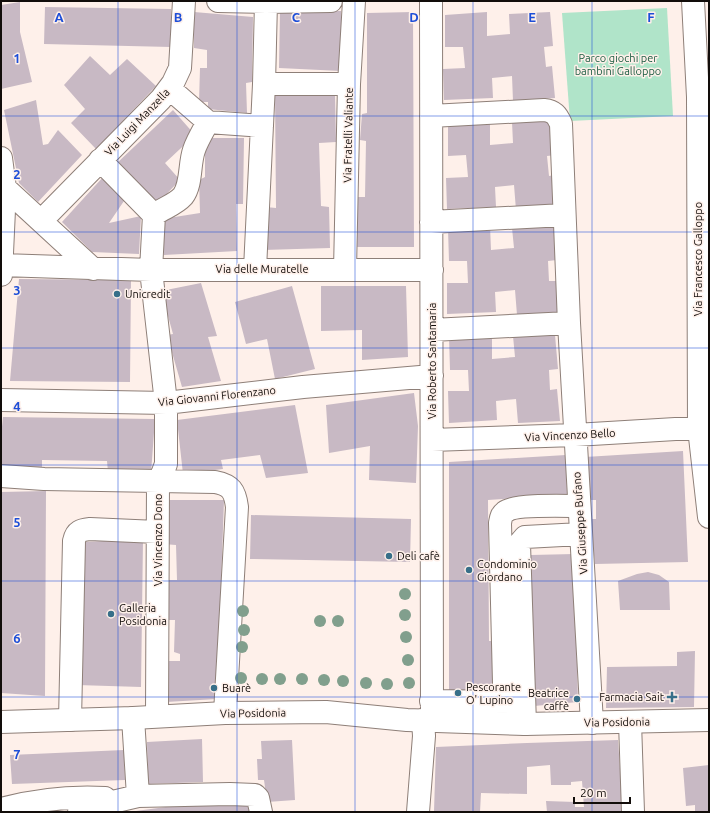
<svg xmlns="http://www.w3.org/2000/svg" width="710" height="813" font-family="Ubuntu,sans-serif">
	<rect width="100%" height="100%" fill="#fef0ea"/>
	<!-- green -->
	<path fill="#b0e4c9" d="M667,8L673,116L570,121L562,13Z"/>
	<!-- building -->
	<path fill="#c8b9c4" d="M20,2V32L32,82L1,89V5Z
		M45,7L171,9V47L44,44Z
		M280,11H341V71L279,68Z
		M194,12L253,17L252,82L246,83L247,113L208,109V102H199L200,68H207V50L194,48Z
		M413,12L414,247H353V197H365L366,141L360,140L362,114L367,113V13Z
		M487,12V36L510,34L509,14L550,12L553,46L544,47L546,67L552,66L555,98L513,101L512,76L492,78L493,98L444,100L443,69L465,68L463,47H445V15Z
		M90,56L110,75L127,59L156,86L96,149L71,123L85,109L64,85Z
		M335,94L336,142L319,143L321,206L329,207L330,248L263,250L266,207L276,208L275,95Z
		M36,100L43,145L48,144L58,130L82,155L38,202L19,183L4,110Z
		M173,110L195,135L165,163L180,180L155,206L116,164Z
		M490,121V145L513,143L512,122L553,121L556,155L547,156L549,176L555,175L558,207L516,210L514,185L495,187L496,207L447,209L446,178L468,177L466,155L448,156V123Z
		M205,138H244L243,204H236L237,251L164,255L162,219L200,213L199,180L205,177Z
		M104,176L124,201L109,223L141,216L139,254L92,252L62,222Z
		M490,226L491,250L514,248L512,228L554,226L557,260L548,261L549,281H556L559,312L517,315L515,290L495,292L496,312L447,314V283H468L467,261H449L448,229Z
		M19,279L131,280L130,382L10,381Z
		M201,283L217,336L208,337L221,381L182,387L167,335L173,334L161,291Z
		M292,286L315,369L275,379L267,339L246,344L235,302Z
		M321,286H406L408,357L362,360V330L321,331Z
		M492,335V359L515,357L513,336L555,335L558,369L549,370L550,390L557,389L560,421L518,423L516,399L496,401L497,420L449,423L448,391H469L468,370H450L449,337Z
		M414,393L418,426L416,483L369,480L370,446L329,453L326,405Z
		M295,405L308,473L266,478L260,455L221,460L223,469L183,474L177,420Z
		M3,417L155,419L151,473L108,472L107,461L42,460V469L1,467V436Z
		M683,451L688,562L595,564L593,546H588V519H596V500H588L585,457Z
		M566,455L567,495L488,500L489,641H498V696H449V462Z
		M46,491L45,696L1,693V492Z
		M166,500H224L217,699L166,702L168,661H180V654L174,652L175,620H165V580H177L176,545L163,544Z
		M251,515L411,519L410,562L250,559Z
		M143,539L141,687L77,685L83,542Z
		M574,554L578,702L534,706L531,555Z
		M648,572L659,575L669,582L670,610H620L618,581L637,574Z
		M695,651L694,707L606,708L607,667L677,666V652Z
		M202,739L203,782L148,784L147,742Z
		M292,740L295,800L267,802L264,780H258L257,759H262L261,741Z
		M618,740L623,812H547L546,801L575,802V807H584L582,781L571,782V785H551L550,765L527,767V794L481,793L480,812H434L436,747L527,743Z
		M124,750L125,780L12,784L10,755Z
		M709,765V812H695V805L686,806L683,768Z
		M249,802L250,812L136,811L173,806Z"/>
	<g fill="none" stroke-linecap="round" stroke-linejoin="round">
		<defs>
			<path id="minor" d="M218,1L266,2L331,1
				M431,1L432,721
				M693,1L698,97L699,428L709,517
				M264,84H349
				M431,116L544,110C554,111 557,115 561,124L569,323L592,723
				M208,122L262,126
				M1,158L5,188L1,275
				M100,160L154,215
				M5,188L93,269
				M41,221L161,99L173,83L180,68L184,1
				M431,222L564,215
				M2,265L151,270H432
				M255,269L264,84L266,2
				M345,270L349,84L354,1
				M432,330L569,323
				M1,400L166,403L303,387L432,376
				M432,440L575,435L709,427
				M1,476L44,479L215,482C231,485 235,491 237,507L225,713
				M431,701L520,702
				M157,716L158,481L161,477L166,464V403L151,270L154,215C163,208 175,205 183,196C192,184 189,164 194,150C197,141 203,131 208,122L170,89
				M133,718L138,796
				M70,720L74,541C76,531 81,530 90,529L157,532
				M630,722L633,812
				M505,723L500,523C501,518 501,515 505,512C514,504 565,506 579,506
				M525,724L519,544L525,537L581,534
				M1,809C35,800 69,796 105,798
				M79,812L104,804L138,796L230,794L255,795L258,798L261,812
				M418,812L424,736L423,720"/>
			<path id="major" d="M1,722L133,718L225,713L326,712L407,720L525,724L709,720"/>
		</defs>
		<!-- minor casing -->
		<use href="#minor" stroke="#8e7f78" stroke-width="24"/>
		<!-- major casing -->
		<use href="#major" stroke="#8e7f78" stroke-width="24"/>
		<!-- minor -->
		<use href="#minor" stroke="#fff" stroke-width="22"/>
		<!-- major -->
		<use href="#major" stroke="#fff" stroke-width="22"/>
	</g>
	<!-- trees -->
	<g fill="#819f8d">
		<circle cx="405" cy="594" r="6"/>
		<circle cx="243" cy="611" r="6"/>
		<circle cx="405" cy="615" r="6"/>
		<circle cx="320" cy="621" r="6"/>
		<circle cx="338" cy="621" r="6"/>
		<circle cx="244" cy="630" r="6"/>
		<circle cx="406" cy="637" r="6"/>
		<circle cx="242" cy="647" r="6"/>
		<circle cx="408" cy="660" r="6"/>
		<circle cx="241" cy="678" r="6"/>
		<circle cx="262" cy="679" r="6"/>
		<circle cx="280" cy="679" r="6"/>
		<circle cx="302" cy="679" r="6"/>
		<circle cx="324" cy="680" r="6"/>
		<circle cx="343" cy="681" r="6"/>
		<circle cx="366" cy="683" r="6"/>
		<circle cx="409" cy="683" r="6"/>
		<circle cx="387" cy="684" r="6"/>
	</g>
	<!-- grid -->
	<path fill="none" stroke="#1d4ed8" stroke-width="1" stroke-opacity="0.55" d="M118,1V812M237,1V812M355,1V812M473,1V812M592,1V812M1,116H709M1,232H709M1,348H709M1,465H709M1,581H709M1,697H709"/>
	<!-- markers -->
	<g fill="#376f89" stroke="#fef0ea" stroke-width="1.5">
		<circle cx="117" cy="294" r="4"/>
		<circle cx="389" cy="556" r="4"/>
		<circle cx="469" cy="570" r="4"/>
		<circle cx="111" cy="614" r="4"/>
		<circle cx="214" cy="688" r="4"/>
		<circle cx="458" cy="693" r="4"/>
		<path d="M670 691h4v4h4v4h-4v4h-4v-4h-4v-4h4z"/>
		<circle cx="577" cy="699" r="4"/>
	</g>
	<g text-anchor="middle" stroke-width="3" stroke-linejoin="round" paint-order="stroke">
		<!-- park labels -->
		<g font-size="11" fill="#1b5c41" stroke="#fef0ea">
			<text x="618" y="62">Parco giochi per<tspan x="618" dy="13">bambini Galloppo</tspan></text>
		</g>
		<!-- street labels -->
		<g font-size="11" fill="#120d0a" stroke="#fef0ea">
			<text transform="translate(137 122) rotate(-46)" y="4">Via Luigi Manzella</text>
			<text transform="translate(348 135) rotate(-89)" y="4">Via Fratelli Valiante</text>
			<text transform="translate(698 259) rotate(-90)" y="4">Via Francesco Galloppo</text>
			<text x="262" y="273">Via delle Muratelle</text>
			<text transform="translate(432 361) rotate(-90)" y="4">Via Roberto Santamaria</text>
			<text transform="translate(217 396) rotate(-6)" y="4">Via Giovanni Florenzano</text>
			<text transform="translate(570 435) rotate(-3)" y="4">Via Vincenzo Bello</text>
			<text transform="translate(580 523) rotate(-94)" y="4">Via Giuseppe Bufano</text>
			<text transform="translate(158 540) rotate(-90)" y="4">Via Vincenzo Dono</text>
			<text transform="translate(253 713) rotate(-1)" y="4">Via Posidonia</text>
			<text transform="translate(617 722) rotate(-1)" y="4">Via Posidonia</text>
		</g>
		<!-- poi labels -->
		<g font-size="11" fill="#120d0a" stroke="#fef0ea" text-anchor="start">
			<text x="125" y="298">Unicredit</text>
			<text x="397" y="560">Deli cafè</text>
			<text x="477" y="568">Condominio<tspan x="477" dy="13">Giordano</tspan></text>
			<text x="119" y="612">Galleria<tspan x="119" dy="13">Posidonia</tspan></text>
			<text x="466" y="691">Pescorante<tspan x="466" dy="13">O' Lupino</tspan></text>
			<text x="222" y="692">Buarè</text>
			<text x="569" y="697" text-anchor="end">Beatrice<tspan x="569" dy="13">caffè</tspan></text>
			<text x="664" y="701" text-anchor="end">Farmacia Sait</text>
		</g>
	</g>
	<g font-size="13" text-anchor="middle" font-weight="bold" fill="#1d4ed8" stroke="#fef0ea" stroke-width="3" stroke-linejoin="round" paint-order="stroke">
		<text x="59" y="22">A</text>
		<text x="178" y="22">B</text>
		<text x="296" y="22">C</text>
		<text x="414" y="22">D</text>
		<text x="532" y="22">E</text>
		<text x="651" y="22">F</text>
		<text x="17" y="63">1</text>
		<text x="17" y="179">2</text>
		<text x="17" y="295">3</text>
		<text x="17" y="411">4</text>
		<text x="17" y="527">5</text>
		<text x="17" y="643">6</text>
		<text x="17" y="759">7</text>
	</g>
	<!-- border -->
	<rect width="710" height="813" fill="none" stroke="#120d0a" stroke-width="4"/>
	<!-- scale -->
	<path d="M574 797v6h56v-6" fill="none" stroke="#120d0a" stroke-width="2"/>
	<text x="580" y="797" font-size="12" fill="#120d0a" stroke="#fef0ea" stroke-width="3" paint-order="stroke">20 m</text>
</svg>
